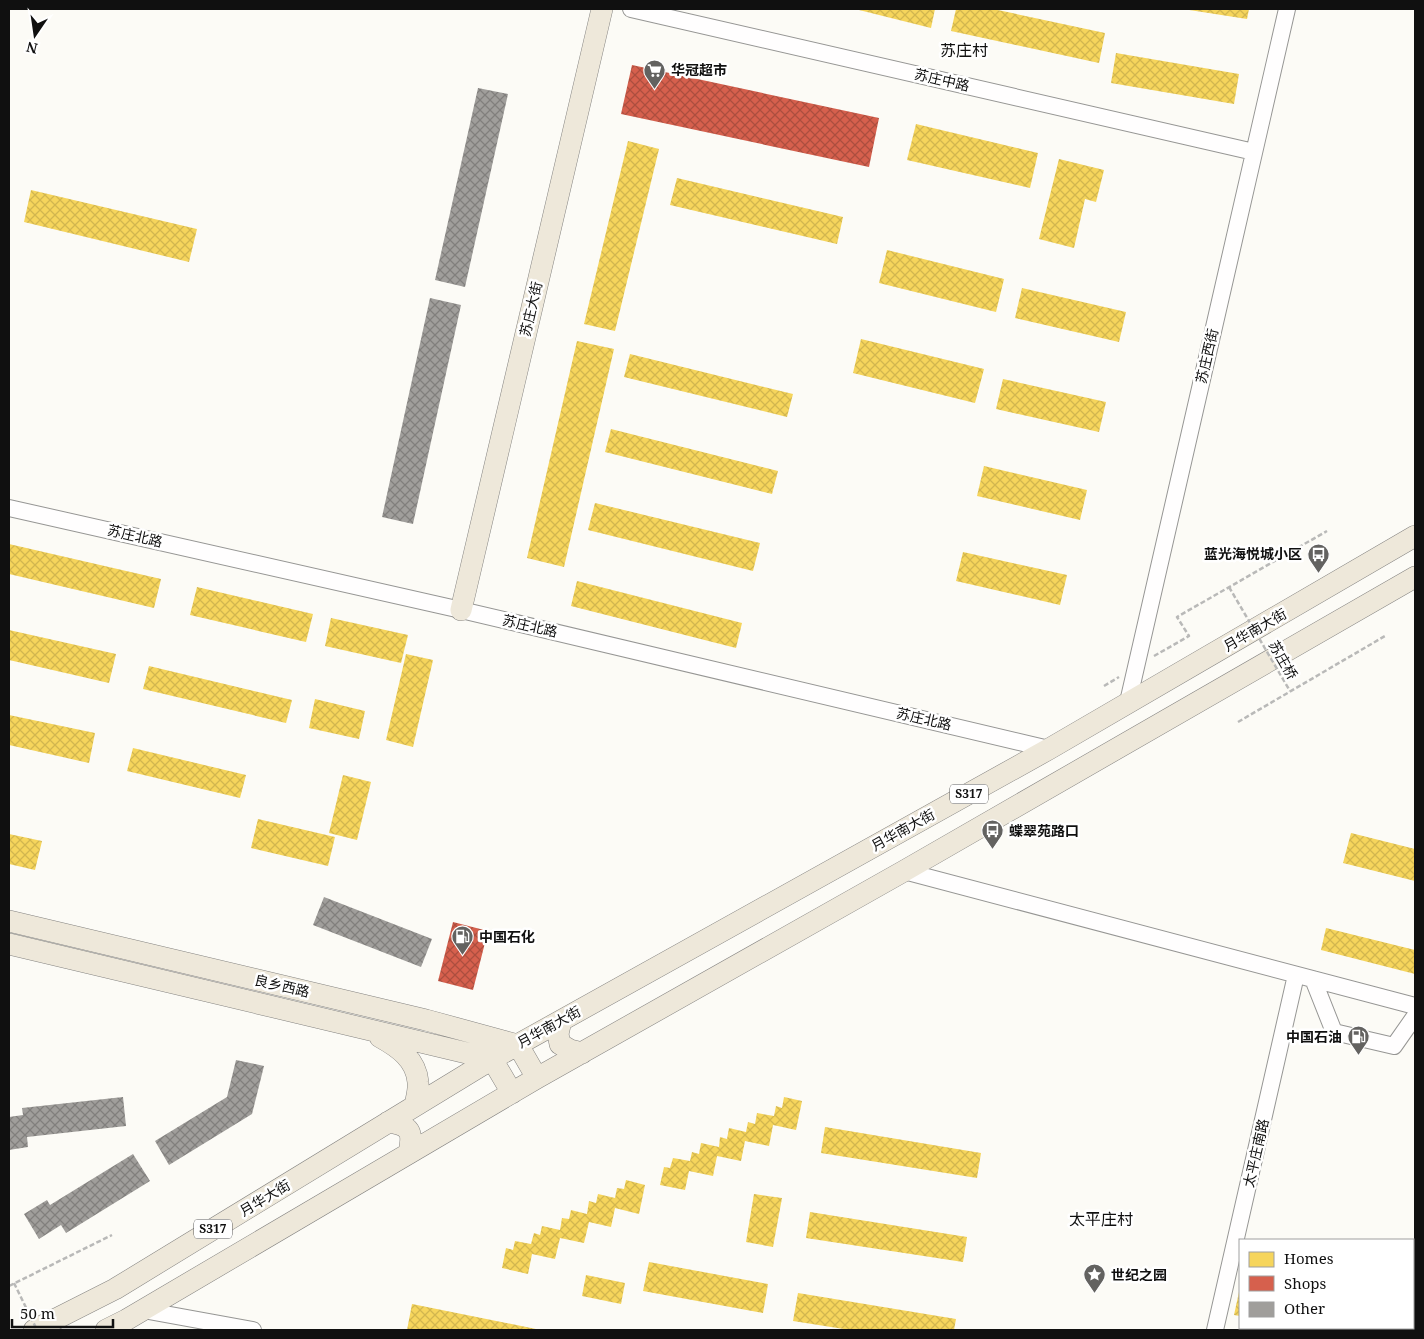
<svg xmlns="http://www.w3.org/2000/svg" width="1424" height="1339" font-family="'Noto Serif','Noto Sans SC',serif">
	<defs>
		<pattern id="homes-cross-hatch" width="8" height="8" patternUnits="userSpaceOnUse" patternTransform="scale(1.25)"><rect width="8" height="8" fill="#f6d55c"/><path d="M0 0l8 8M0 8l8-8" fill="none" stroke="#d2b64f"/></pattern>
		<pattern id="shops-cross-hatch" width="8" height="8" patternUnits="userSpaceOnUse" patternTransform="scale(1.25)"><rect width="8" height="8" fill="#d6604d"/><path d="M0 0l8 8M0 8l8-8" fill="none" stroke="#ac4e3f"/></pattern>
		<pattern id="building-cross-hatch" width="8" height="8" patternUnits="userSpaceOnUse" patternTransform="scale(1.25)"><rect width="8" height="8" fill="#a09e9b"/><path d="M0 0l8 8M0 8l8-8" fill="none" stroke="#817f7d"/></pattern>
	</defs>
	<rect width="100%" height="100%" fill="#fcfbf6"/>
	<!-- homes -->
	<path fill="url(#homes-cross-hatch)" d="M855,9H935L931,28Z
		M956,9H993L1105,33L1099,63L951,31Z
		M1183,9H1249L1247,19Z
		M1116,53L1239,74L1234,104L1111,83Z
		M916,124L1038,153L1030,188L907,160Z
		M628,141L659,149L615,331L584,324Z
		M1059,159L1104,170L1096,202L1085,199L1074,248L1039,239Z
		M677,178L843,217L837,244L670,205Z
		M31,190L197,229L189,262L24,222Z
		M887,250L1004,279L996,312L879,283Z
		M1022,288L1126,312L1119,342L1015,318Z
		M861,339L984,369L975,403L853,373Z
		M577,341L614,349L564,567L527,558Z
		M630,354L793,394L787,417L624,377Z
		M1003,379L1106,402L1099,432L996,409Z
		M611,429L778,471L772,494L605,452Z
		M984,466L1087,490L1080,520L977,496Z
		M595,503L760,543L753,571L588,530Z
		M9,544L161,579L154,608L9,574Z
		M963,552L1067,575L1060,605L956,581Z
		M577,581L742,623L736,648L571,606Z
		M197,587L313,614L306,642L190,615Z
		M331,618L408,635L401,663L325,646Z
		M9,630L116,654L109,683L9,660Z
		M406,654L433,660L413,747L386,740Z
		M149,666L292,700L286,723L143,689Z
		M315,699L365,711L359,739L309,728Z
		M9,715L95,733L89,763L9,745Z
		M133,748L246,775L240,798L127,771Z
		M343,775L371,782L357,840L329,833Z
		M258,819L335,837L328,866L251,848Z
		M1351,833L1415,849V881L1343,863Z
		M9,834L42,841L35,870L9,864Z
		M1326,928L1415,950V974L1321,950Z
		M784,1097L802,1101L796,1130L773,1125L769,1146L745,1141L741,1161L717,1156L713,1176L689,1171L685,1190L660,1185L664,1167L670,1168L673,1158L690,1161L692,1152L699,1154L701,1143L719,1147L720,1137L727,1139L729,1128L746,1132L748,1122L755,1124L757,1113L774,1116L776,1106L782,1108Z
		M825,1127L981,1153L977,1178L821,1153Z
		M626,1180L645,1185L639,1214L615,1208L611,1227L589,1222L584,1243L560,1238L555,1259L532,1254L528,1274L502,1268L506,1248L513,1250L515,1241L531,1244L534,1233L540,1235L542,1226L560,1230L562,1218L569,1219L571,1210L587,1214L589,1201L596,1203L598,1194L615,1198L617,1188L624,1189Z
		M754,1194L782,1198L773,1247L746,1242Z
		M810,1212L967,1237L963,1262L806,1238Z
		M649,1262L768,1284L763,1313L643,1291Z
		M586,1275L625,1283L621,1304L582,1296Z
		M1239,1292L1240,1293V1316L1234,1315Z
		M798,1293L956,1319L954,1330H850L793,1321Z
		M412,1304L536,1329V1330H407Z
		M1305,1328H1356L1355,1330H1313Z"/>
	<!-- shops -->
	<path fill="url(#shops-cross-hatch)" d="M632,65L879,118L869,167L621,114Z
		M453,922L488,931L473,990L438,981Z"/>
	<!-- building -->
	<path fill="url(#building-cross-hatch)" d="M478,88L508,94L465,287L435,280Z
		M430,298L461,305L413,524L382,517Z
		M324,897L432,939L421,967L313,925Z
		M236,1060L264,1066L252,1114L169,1165L155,1141L227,1097Z
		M123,1097L126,1126L27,1137L28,1147L9,1150V1117L23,1115L22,1108Z
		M133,1154L150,1181L66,1233L61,1225L39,1239L24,1214L47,1200L50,1205Z"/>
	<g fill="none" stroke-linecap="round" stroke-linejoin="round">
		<defs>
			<path id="minor" d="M631,9L1254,152
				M9,508L461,610L1049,749
				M1128,702L1287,9
				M904,871L1415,1006
				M1313,979L1334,1032L1394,1046L1415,1016
				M143,1310L253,1330
				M1215,1330L1296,975"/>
			<path id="major" d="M461,610L602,9
				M9,921L426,1020L518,1045L537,1078
				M9,944L492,1059L512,1093
				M561,1021L558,1034L560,1044L570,1050L582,1053
				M380,1037C398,1047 416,1059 418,1082C419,1090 416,1099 415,1106
				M388,1122C411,1126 413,1131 409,1153
				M34,1330L115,1289L492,1059L1049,749L1415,536
				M106,1330L126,1320L537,1078L904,871L1415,577"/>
		</defs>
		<!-- minor casing -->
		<use href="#minor" stroke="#969694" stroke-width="18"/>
		<!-- major casing -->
		<use href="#major" stroke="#848381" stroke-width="22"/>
		<!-- path -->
		<path stroke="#b9b9b8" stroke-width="2.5" stroke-dasharray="5 2.5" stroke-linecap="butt" d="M1154,656L1189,636L1177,617L1327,531
			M1104,686L1119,677
			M1238,722L1385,636
			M9,1286L112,1235"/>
		<!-- minor -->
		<use href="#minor" stroke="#fffefe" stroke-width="16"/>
		<!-- major -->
		<use href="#major" stroke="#eee8da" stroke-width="21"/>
		<!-- path-bridge -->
		<path stroke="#b9b9b8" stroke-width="2.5" stroke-dasharray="5 2.5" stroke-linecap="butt" d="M1229,587L1290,691
			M14,1283L37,1330"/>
	</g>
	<!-- icons -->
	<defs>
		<symbol id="supermarket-pin" viewBox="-11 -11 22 30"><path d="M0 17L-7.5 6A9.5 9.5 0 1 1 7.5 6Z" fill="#636260" stroke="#fff"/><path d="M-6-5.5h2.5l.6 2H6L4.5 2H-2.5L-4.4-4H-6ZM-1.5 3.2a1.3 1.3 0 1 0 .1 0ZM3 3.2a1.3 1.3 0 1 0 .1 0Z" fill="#fff"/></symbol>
		<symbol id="bus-pin" viewBox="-11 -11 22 30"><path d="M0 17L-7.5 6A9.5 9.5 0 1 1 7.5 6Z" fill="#636260" stroke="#fff"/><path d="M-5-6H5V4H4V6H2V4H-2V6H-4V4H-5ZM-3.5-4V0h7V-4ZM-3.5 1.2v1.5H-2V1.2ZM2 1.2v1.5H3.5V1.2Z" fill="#fff"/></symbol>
		<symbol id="fuel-pin" viewBox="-11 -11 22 30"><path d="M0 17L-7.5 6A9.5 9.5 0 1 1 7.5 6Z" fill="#636260" stroke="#fff"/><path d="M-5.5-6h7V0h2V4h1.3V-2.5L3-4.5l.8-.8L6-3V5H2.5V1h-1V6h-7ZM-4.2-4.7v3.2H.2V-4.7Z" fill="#fff"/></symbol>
		<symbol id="sight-pin" viewBox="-11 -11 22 30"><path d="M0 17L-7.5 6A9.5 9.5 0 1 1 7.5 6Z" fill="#636260" stroke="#fff"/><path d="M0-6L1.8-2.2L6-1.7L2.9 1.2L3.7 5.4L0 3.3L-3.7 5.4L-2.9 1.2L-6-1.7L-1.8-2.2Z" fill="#fff"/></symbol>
	</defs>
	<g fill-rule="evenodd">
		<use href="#supermarket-pin" x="642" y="58" width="25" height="34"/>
		<use href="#bus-pin" x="1306" y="542" width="25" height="34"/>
		<use href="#bus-pin" x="980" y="818" width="25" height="34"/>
		<use href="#fuel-pin" x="450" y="924" width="25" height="34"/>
		<use href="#fuel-pin" x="1346" y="1024" width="25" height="34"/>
		<use href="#sight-pin" x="1082" y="1262" width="25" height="34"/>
	</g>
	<g text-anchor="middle" stroke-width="5" stroke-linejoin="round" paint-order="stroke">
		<!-- shield labels -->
		<g fill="#fff" stroke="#585858" stroke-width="1">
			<rect x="950" y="784.5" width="38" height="19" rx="4"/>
			<rect x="194" y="1219.5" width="38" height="19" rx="4"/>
		</g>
		<g font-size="12" font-weight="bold" fill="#101010">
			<text x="969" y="798">S317</text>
			<text x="213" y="1233">S317</text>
		</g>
		<!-- poi labels -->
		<g font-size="14" font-weight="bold" fill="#101010" stroke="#fff" text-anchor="start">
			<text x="671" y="75">华冠超市</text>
			<text x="1302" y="559" text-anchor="end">蓝光海悦城小区</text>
			<text x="1009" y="836">蝶翠苑路口</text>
			<text x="479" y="942">中国石化</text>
			<text x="1342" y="1042" text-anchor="end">中国石油</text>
			<text x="1111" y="1280">世纪之园</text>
		</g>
		<!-- street labels -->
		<g font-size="14" fill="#101010" stroke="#fff">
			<text transform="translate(942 80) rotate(13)" y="5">苏庄中路</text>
			<text transform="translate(531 309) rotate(-77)" y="5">苏庄大街</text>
			<text transform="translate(1207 356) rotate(-77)" y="5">苏庄西街</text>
			<text transform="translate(135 536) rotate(13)" y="5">苏庄北路</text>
			<text transform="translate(530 626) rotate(13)" y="5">苏庄北路</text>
			<text transform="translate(1255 630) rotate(-30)" y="5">月华南大街</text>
			<text transform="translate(1283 660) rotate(60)" y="5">苏庄桥</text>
			<text transform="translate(924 719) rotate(13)" y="5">苏庄北路</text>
			<text transform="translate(903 830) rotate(-29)" y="5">月华南大街</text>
			<text transform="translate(282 986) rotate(13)" y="5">良乡西路</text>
			<text transform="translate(549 1027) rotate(-29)" y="5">月华南大街</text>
			<text transform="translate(1256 1153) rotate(-77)" y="5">太平庄南路</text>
			<text transform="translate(265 1198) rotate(-31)" y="5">月华大街</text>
		</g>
		<!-- quarter labels -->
		<g font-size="16" fill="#101010" stroke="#fff">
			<text x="964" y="56">苏庄村</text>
			<text x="1101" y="1225">太平庄村</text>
		</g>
	</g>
	<!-- border -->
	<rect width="1424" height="1339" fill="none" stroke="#101010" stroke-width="20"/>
	<!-- legend -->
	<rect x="1239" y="1239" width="175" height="90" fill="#ffffff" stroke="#9f9f9f"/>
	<rect x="1249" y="1252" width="25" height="15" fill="#f6d55c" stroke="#9f9f9f"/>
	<text x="1284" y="1264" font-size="15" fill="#101010">Homes</text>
	<rect x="1249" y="1276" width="25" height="15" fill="#d6604d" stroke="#9f9f9f"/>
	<text x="1284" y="1289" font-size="15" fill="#101010">Shops</text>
	<rect x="1249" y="1302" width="25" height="15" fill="#a09e9b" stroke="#9f9f9f"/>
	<text x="1284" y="1314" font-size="15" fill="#101010">Other</text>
	<!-- north arrow -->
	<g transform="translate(35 35) rotate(193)" stroke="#ffffff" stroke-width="4" paint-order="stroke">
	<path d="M0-4L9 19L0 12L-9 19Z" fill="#101010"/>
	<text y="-8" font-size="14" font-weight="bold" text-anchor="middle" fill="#101010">N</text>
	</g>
	<!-- scale -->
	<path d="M12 1319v8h101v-8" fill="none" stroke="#101010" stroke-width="2.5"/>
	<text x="20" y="1319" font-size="15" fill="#101010" stroke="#ffffff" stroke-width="4" paint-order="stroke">50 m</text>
</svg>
